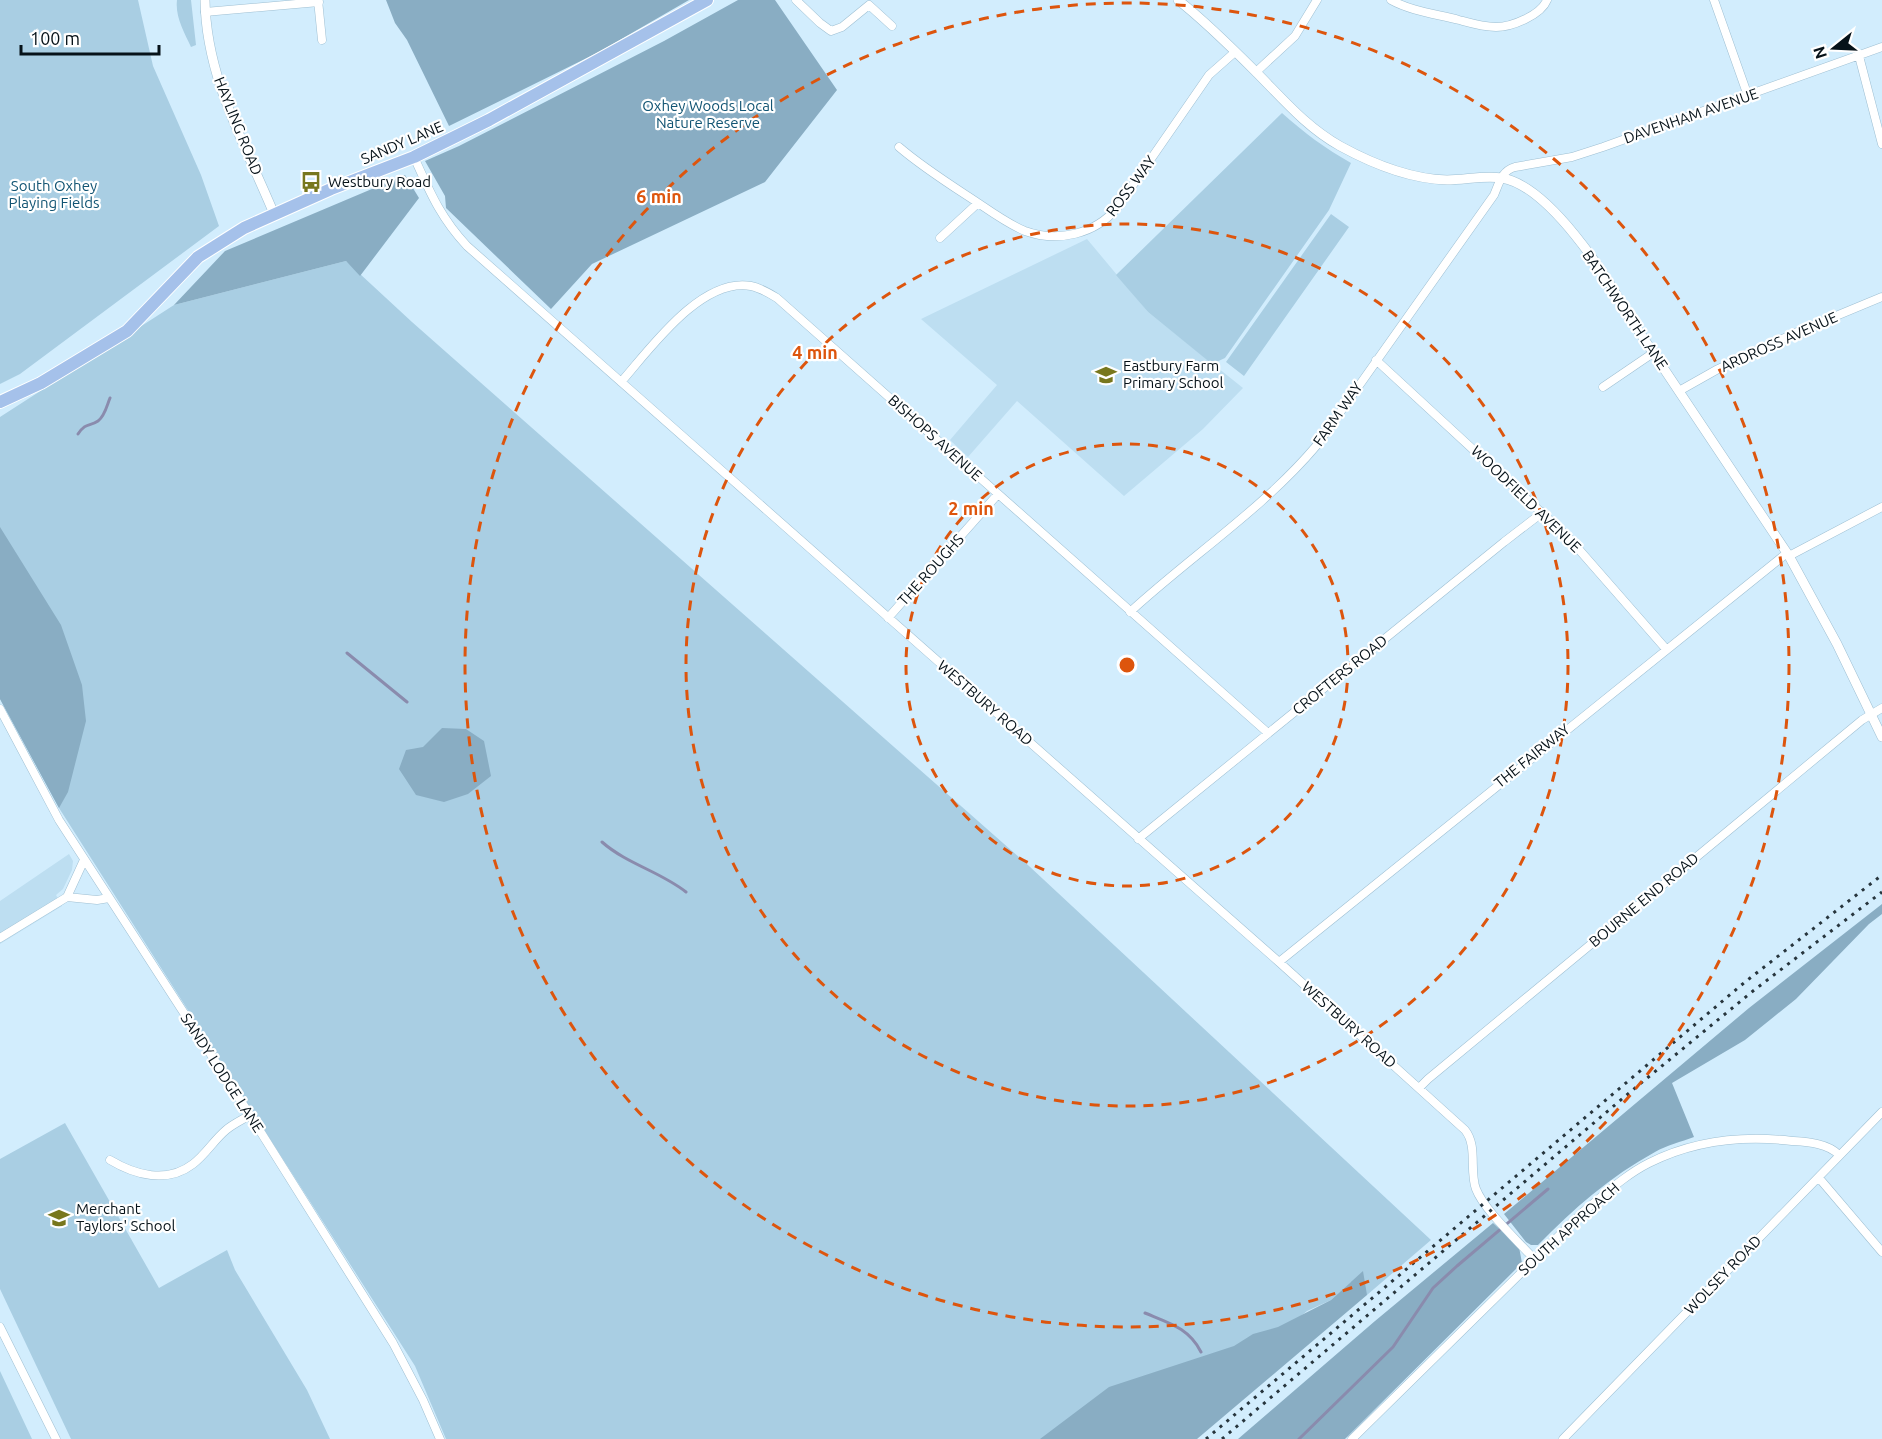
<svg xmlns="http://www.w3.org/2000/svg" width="1882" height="1439" font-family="Ubuntu,sans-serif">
	<rect width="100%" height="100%" fill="#d2edfd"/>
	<!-- built -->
	<path fill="#bddef1" d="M1087,239L1148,312L1243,388L1203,429L1124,496L1017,401L968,457L950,440L997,385L921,319Z
		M69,854L73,861L72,870L63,889L56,895L62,906L0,944V901Z"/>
	<!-- green -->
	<path fill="#a9cee3" d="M0,0H138L153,66L201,175L219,226L20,374L0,384Z
		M177,0H191L196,45L191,47C184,32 175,17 177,0Z
		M1282,113C1303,132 1326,149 1351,163L1329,210L1225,358L1212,364L1148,312L1116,275Z
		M1331,214L1349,227L1244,376L1226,362Z
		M346,261L412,322L1029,866L1431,1240L1367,1295L1351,1282L1331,1300L1307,1311L1152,1439H446L415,1366L59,808L0,699V417L174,305Z
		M65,1123L159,1288L227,1250L235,1270L307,1390L330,1439H71L0,1289V1159Z
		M0,1371L32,1439H0Z"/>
	<!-- forest -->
	<path fill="#89adc3" d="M386,0H689L599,52L449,126L407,40L395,23Z
		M738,0H775L837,90L765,182L592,264L551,309L446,208L445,196L425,161L459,146L664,41Z
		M405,175L419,198L360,276L346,261L174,305L225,251Z
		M0,527L61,625L82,685L86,721L68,792L59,808L0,699Z
		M442,728L466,729L484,741L491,776L468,794L444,802L416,795L399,769L406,750L423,747Z
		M1882,904V914L1869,924L1796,999L1745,1040L1672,1083L1694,1137C1681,1142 1667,1145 1655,1152C1611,1176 1573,1209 1538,1245H1531L1526,1242L1504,1214L1749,1008Z
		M1493,1223L1519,1247L1522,1263L1345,1439H1238L1375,1321Z
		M1363,1271L1367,1295L1197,1439H1040L1109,1387L1234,1346L1253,1334L1278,1327L1331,1300Z"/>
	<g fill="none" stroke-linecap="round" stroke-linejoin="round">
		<!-- stream -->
		<path stroke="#8a8bad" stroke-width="3" d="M78,434C86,422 89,427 98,421C105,416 107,405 110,398
			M347,653L407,702
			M602,842C627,864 661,872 686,892
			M1145,1313C1169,1323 1189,1328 1201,1352
			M1299,1439L1393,1347L1433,1288L1457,1266L1548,1189"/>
		<defs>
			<path id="minor" d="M318,0L322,40
				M796,0L820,23L831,31L842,27L869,5L892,26
				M1391,0C1411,11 1436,14 1459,20C1470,23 1483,27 1496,27C1512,27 1541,15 1547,0
				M1714,0L1748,96
				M205,12L319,2
				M1859,56L1882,144
				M1256,72L1295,36L1317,0
				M899,147C920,165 943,180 966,195C985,207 1005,223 1025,231C1058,243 1095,234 1117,208L1209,75L1235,52
				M414,157C430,192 440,217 467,246L1279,962L1465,1130C1478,1146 1469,1171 1476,1189C1484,1210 1518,1241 1534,1259
				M940,238L978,203
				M1376,360L1568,537L1666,649
				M621,382C650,349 701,277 751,286C761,288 769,293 777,298L1268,733
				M1603,387L1653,353
				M1679,391L1718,369L1795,333L1882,297
				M1789,556L1882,507
				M1130,612C1192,555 1263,509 1317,445L1494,195C1499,184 1501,171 1515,167L1572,157L1603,147L1882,47
				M888,618L998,494
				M0,709L59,820L250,1115L393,1343L423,1400L440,1439
				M1138,839L1504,542L1543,512
				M67,897L97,900L109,898
				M0,938L67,897L84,860
				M1279,962L1787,553
				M1419,1088L1428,1079L1862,720L1882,708
				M110,1160C135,1175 167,1184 193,1164C206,1154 214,1140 226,1130C233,1124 242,1120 250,1115
				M1819,1178L1882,1252
				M0,1327L56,1439
				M1352,1439L1583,1212C1604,1195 1625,1175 1649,1163C1695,1140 1742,1135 1792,1141C1807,1142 1828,1143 1839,1155
				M1563,1439L1882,1112"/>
			<path id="tertiary" d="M205,0C206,78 245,144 274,214
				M1178,0C1205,21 1231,47 1255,71C1282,98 1306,127 1340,146C1371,163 1411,179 1447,180C1465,180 1484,175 1502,178C1549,186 1607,276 1628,315L1789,556L1837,644L1882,737"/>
			<path id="primary" d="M0,402L41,383L127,331L198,257L244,228L331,189L414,157L489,120L707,0"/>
		</defs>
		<!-- minor casing -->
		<use href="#minor" stroke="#9ebfd2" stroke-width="9"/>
		<!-- tertiary casing -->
		<use href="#tertiary" stroke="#9ebfd2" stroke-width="10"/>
		<!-- primary casing -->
		<use href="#primary" stroke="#fff" stroke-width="14"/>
		<!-- minor -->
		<use href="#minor" stroke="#fff" stroke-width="8"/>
		<!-- tertiary -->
		<use href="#tertiary" stroke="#fff" stroke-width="9"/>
		<!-- primary -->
		<use href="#primary" stroke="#a5c1ea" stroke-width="12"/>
		<!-- rail -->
		<path stroke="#27353d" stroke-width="3" stroke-dasharray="3 6" stroke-linecap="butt" d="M1206,1439L1745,982L1882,875
			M1222,1439L1629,1093L1753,991L1882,892"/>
	</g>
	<!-- distance rings -->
	<g fill="none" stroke="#dd550d" stroke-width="3" stroke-dasharray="10 8">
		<circle cx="1127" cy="665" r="221"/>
		<circle cx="1127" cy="665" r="441"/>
		<circle cx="1127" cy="665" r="662"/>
	</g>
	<!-- icons -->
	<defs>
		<symbol id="bus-bare" viewBox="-9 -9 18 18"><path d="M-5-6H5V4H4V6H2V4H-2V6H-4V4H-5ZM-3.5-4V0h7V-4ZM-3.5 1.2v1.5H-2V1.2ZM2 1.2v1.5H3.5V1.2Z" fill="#78771d" stroke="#fff" stroke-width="2.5" paint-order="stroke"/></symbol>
		<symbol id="school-bare" viewBox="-9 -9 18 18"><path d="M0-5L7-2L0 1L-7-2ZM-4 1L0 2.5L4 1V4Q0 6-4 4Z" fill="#78771d" stroke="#fff" stroke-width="2.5" paint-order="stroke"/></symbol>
	</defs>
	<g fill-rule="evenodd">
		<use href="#bus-bare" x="296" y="167" width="30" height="30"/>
		<use href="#school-bare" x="1091" y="360" width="30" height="30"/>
		<use href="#school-bare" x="44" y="1203" width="30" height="30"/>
	</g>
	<g text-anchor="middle" stroke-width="4.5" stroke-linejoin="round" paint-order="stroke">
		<!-- park labels -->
		<g font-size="15" fill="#115473" stroke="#fff">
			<text x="708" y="111">Oxhey Woods Local<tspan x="708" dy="17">Nature Reserve</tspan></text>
			<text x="54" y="191">South Oxhey<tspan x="54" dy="17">Playing Fields</tspan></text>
		</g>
		<!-- street labels -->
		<g font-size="15" fill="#061219" stroke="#fff">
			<text transform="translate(1691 116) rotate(-19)" y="5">DAVENHAM AVENUE</text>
			<text transform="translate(238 126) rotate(68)" y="5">HAYLING ROAD</text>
			<text transform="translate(402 143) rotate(-23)" y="5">SANDY LANE</text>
			<text transform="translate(1131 186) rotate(-53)" y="5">ROSS WAY</text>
			<text transform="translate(1625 310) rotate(56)" y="5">BATCHWORTH LANE</text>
			<text transform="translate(1779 342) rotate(-24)" y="5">ARDROSS AVENUE</text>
			<text transform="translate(1338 414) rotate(-55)" y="5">FARM WAY</text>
			<text transform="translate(935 438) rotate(42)" y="5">BISHOPS AVENUE</text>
			<text transform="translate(1526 499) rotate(44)" y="5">WOODFIELD AVENUE</text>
			<text transform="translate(931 570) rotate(-48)" y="5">THE ROUGHS</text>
			<text transform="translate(1340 675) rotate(-39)" y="5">CROFTERS ROAD</text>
			<text transform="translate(985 703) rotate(41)" y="5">WESTBURY ROAD</text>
			<text transform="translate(1532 756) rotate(-39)" y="5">THE FAIRWAY</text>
			<text transform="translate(1644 900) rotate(-40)" y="5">BOURNE END ROAD</text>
			<text transform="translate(1349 1025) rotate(42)" y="5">WESTBURY ROAD</text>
			<text transform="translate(222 1073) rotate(57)" y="5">SANDY LODGE LANE</text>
			<text transform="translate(1569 1229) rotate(-42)" y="5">SOUTH APPROACH</text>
			<text transform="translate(1723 1275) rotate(-46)" y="5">WOLSEY ROAD</text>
		</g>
		<!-- poi labels -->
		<g font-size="15" fill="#061219" stroke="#fff" text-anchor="start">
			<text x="328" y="187">Westbury Road</text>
			<text x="1123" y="371">Eastbury Farm<tspan x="1123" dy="17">Primary School</tspan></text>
			<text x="76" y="1214">Merchant<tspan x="76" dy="17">Taylors' School</tspan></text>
		</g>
	</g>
	<circle cx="1127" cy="665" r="9" fill="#dd550d" stroke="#fff" stroke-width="3"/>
	<g font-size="18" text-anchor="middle" font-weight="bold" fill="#dd550d" stroke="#fff" stroke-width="4.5" stroke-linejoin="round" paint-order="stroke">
		<text x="659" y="203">6 min</text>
		<text x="815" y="359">4 min</text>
		<text x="971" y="515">2 min</text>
	</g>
	<!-- north arrow -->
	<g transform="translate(1834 48) rotate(252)" stroke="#ffffff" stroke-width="4.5" paint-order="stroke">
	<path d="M0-4.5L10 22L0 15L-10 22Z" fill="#061219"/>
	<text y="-9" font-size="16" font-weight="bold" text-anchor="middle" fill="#061219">N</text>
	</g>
	<!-- scale -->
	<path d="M21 45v9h138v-9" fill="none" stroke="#061219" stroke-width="3"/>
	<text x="30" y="45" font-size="18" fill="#061219" stroke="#ffffff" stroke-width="4.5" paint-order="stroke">100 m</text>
</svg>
